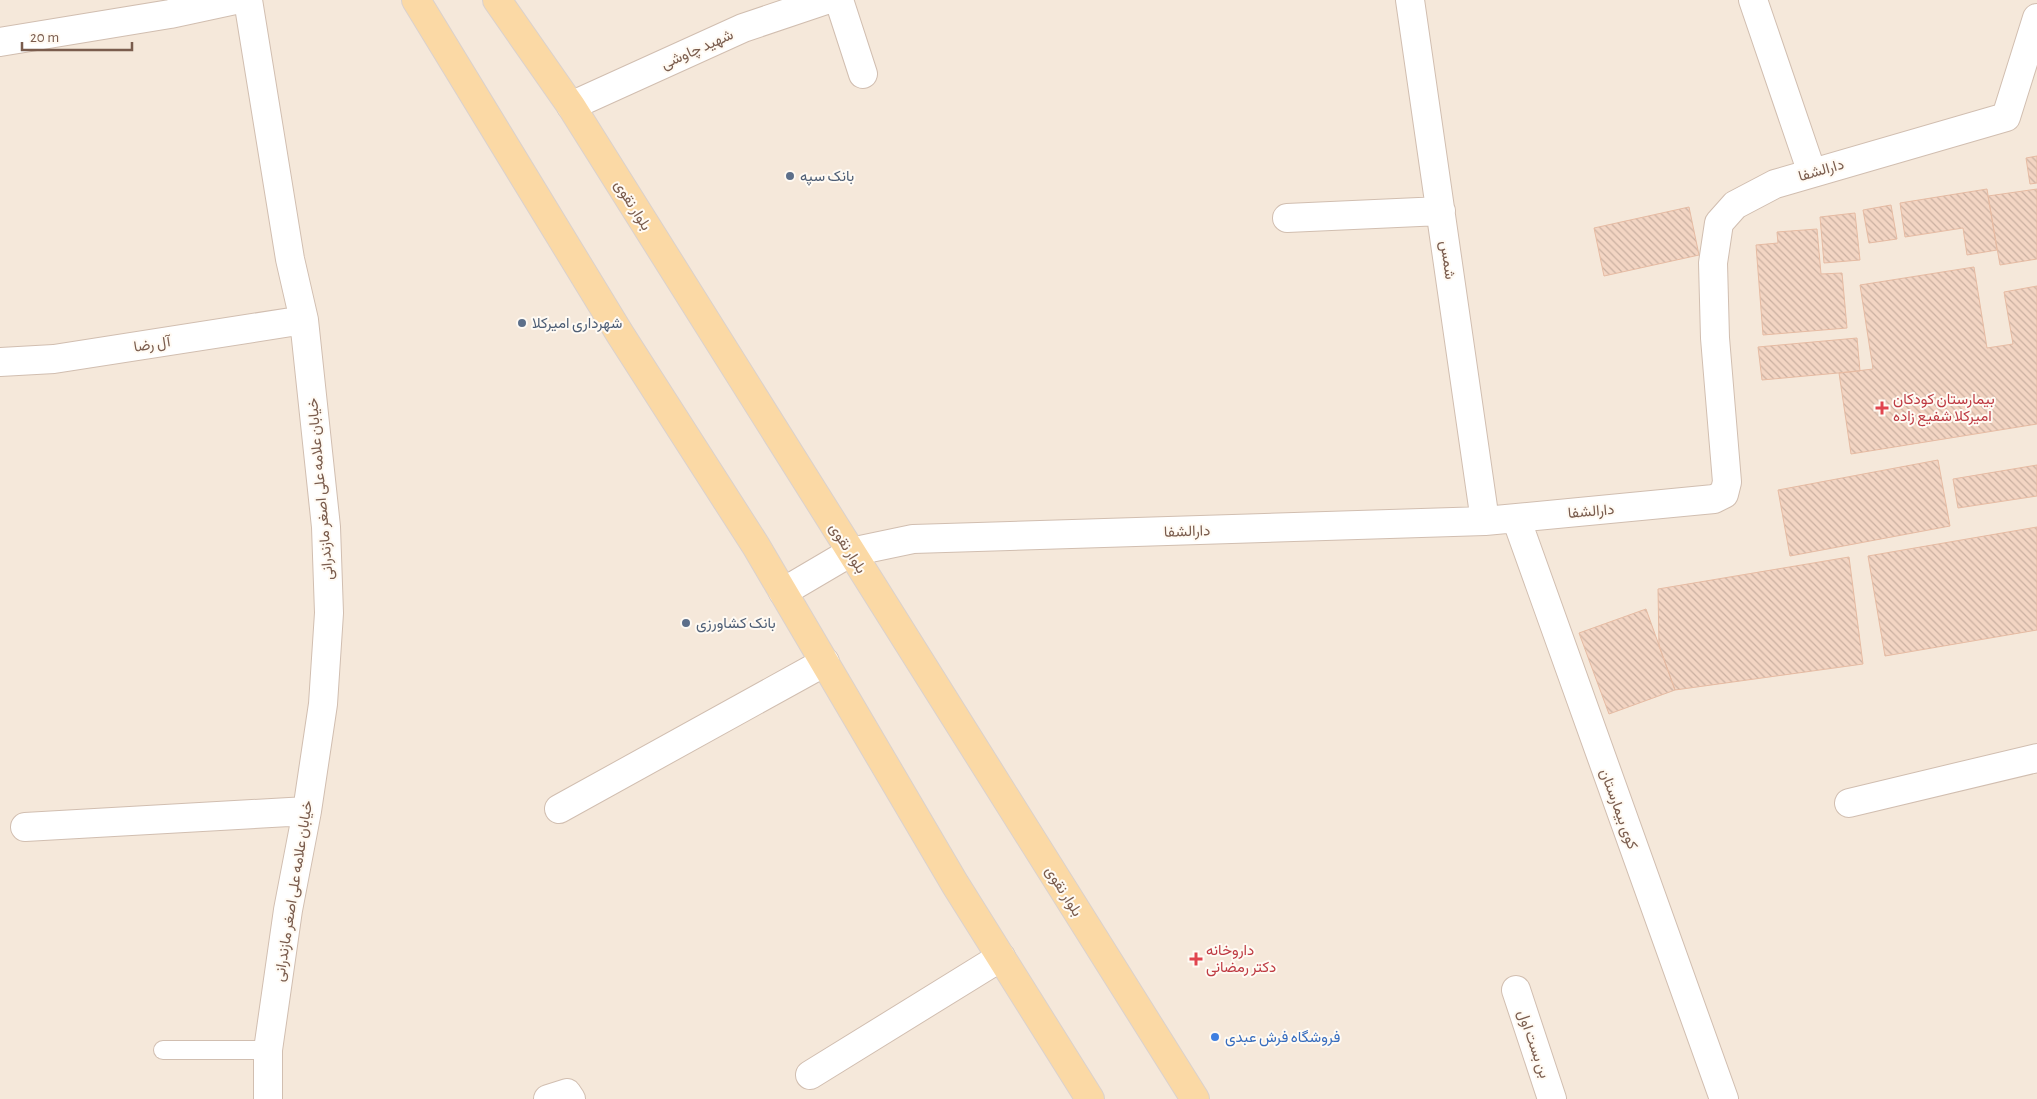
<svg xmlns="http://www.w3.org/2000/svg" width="2037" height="1099" font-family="'Alegreya Sans',Vazirmatn,sans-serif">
	<defs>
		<pattern id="building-back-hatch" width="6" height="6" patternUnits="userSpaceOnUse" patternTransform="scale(1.25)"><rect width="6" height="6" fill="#f3d5c3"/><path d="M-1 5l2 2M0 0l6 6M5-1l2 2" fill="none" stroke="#cab0a1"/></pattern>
	</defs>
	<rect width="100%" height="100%" fill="#fdf6ec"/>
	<!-- residential -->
	<path fill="#f5e8da" d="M0,0H2037V1099H0Z"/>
	<!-- building -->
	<path fill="url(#building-back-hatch)" stroke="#e6bba3" d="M2037,156V183L2030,184L2026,158Z
		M1987,189L1997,250L1967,255L1963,228L1905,237L1900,203Z
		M2037,189V259L2000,265L1988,196Z
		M1891,205L1897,239L1869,243L1863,210Z
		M1689,207L1699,255L1604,276L1594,228Z
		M1855,213L1860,260L1824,263L1820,217Z
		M1817,229L1821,274L1842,273L1847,328L1763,335L1756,245L1778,243L1777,232Z
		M1974,267L1987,348L2013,344L2004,292L2037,286V424L1851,454L1839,373L1873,369L1860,285Z
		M1857,338L1860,371L1762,380L1758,347Z
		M1938,460L1950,526L1790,556L1778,490Z
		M2037,465V496L1958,508L1953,479Z
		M2037,527V630L1885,656L1868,556Z
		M1849,557L1863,664L1675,690L1659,646L1658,589Z
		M1646,609L1675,690L1609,714L1579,633Z"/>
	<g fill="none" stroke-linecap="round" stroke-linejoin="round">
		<defs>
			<path id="service" d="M163,1050H268"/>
			<path id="minor" d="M248,0L290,259L304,320L326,527L329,613L323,704L307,811L288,910L268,1050V1099
				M839,0L863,74
				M1410,0L1485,521
				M1753,0L1812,173
				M0,42L170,14L235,0
				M571,106L743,28L826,0
				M1287,218L1441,211
				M0,362L54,359L304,320
				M1516,518L1724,1099
				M783,592L851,552L913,539L1485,521L1714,499L1724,494L1727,482L1715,338L1713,263L1719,223L1735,205L1775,184L2006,117L2037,18
				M1849,803L2037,758
				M559,809L825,662
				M25,827L307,811
				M1516,990L1552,1099
				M810,1075L1001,957
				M548,1099L567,1093L571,1099"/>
			<path id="primary" d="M416,0L620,334L756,546L955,884L1090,1099
				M497,0L571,106L1195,1099"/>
		</defs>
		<!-- service casing -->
		<use href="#service" stroke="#d1beb0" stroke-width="20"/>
		<!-- minor casing -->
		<use href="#minor" stroke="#d1beb0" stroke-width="30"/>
		<!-- primary casing -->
		<use href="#primary" stroke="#dad1cd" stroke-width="30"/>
		<!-- service -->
		<use href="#service" stroke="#fff" stroke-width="18"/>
		<!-- minor -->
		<use href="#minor" stroke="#fff" stroke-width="28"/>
		<!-- primary -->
		<use href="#primary" stroke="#fbd9a5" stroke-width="28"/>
	</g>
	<!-- markers -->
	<g fill="#5c6f8a" stroke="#fffaf3" stroke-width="2">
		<circle cx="790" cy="176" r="5"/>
		<circle cx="522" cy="323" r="5"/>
		<circle cx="686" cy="623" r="5"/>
	</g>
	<g fill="#e0444e" stroke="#fffaf3" stroke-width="2">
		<path d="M1879.5 400.5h5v5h5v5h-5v5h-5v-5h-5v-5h5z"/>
		<path d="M1193.5 951.5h5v5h5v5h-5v5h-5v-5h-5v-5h5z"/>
	</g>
	<circle fill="#3f7fe0" stroke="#fffaf3" stroke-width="2" cx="1215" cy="1037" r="5"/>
	<g text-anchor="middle" stroke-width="4" stroke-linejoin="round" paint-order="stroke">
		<!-- street labels -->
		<g font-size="15" fill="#7a5c4d" stroke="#fffaf3">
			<text transform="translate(697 49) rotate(-24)" y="5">شهید چاوشی</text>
			<text transform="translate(1821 170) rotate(-16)" y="5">دارالشفا</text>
			<text transform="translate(633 205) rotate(58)" y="5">بلوار نقوی</text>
			<text transform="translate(1448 260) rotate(82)" y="5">شمس</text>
			<text transform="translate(152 344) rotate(-9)" y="5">آل رضا</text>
			<text transform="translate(320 489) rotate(-95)" y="5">خیابان علامه علی اصغر مازندرانی</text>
			<text transform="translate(1591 511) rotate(-5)" y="5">دارالشفا</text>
			<text transform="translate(1187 531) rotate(-2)" y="5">دارالشفا</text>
			<text transform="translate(848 548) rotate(58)" y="5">بلوار نقوی</text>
			<text transform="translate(1619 809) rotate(70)" y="5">کوی بیمارستان</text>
			<text transform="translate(293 891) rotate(-81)" y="5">خیابان علامه علی اصغر مازندرانی</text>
			<text transform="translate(1064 891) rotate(58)" y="5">بلوار نقوی</text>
			<text transform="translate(1534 1044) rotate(71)" y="5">بن بست اول</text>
		</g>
		<!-- service labels -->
		<g font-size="15" fill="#4e5e75" stroke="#fffaf3" text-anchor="start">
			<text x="800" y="181">بانک سپه</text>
			<text x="532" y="328">شهرداری امیرکلا</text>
			<text x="696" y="628">بانک کشاورزی</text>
		</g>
		<!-- health labels -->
		<g font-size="15" fill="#be3a42" stroke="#fffaf3" text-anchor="start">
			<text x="1893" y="404">بیمارستان کودکان<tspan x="1893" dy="17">امیرکلا شفیع زاده</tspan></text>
			<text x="1206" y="955">داروخانه<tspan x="1206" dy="17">دکتر رمضانی</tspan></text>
		</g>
		<!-- shop labels -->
		<g font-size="15" fill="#366cbe" stroke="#fffaf3" text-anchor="start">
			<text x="1225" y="1042">فروشگاه فرش عبدی</text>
		</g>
	</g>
	<!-- scale -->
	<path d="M22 42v8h110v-8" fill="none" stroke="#7a5c4d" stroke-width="2.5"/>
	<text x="30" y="42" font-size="15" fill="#7a5c4d" stroke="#fffaf3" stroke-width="4" paint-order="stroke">20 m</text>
</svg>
